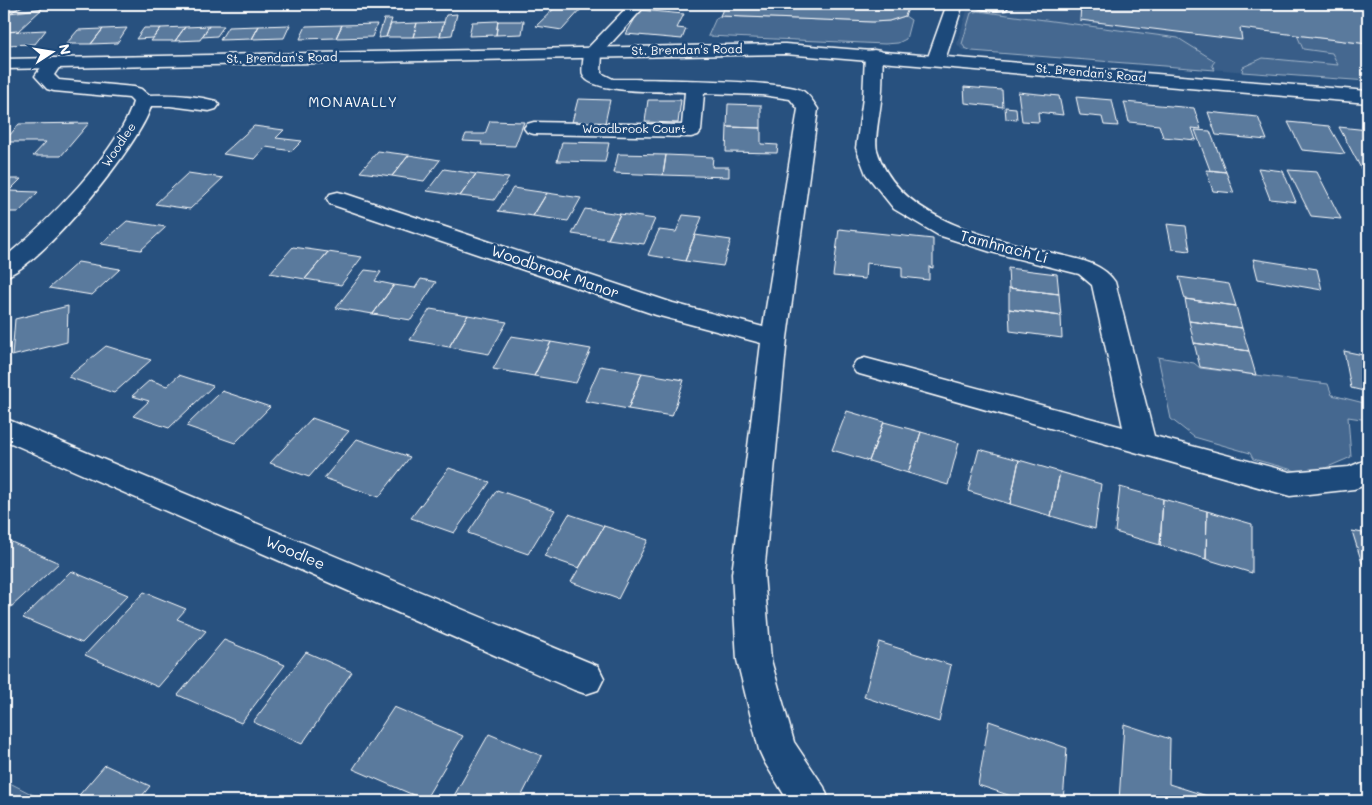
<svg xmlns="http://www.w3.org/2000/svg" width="1372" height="805" font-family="Mali,sans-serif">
	<rect width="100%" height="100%" fill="#28517f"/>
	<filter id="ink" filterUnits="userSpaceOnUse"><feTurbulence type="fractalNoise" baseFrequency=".02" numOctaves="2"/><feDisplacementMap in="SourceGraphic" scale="10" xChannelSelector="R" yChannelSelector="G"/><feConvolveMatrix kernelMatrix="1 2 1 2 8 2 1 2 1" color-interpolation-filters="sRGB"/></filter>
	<g filter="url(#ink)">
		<!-- built -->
		<path fill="#375d88" d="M969,4H1368V81L962,50L957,44Z"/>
		<!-- green -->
		<path fill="#446890" stroke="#a2b4c8" d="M978,11L1178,38L1215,61L1212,65L1215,70L972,51L965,48L962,44L971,13Z
			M720,16L873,22L889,21L905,16L911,20L906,39L898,43L885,44L708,36L716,18Z
			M1297,35L1368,44V81L1242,72L1243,67L1263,58L1338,65L1332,53L1303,49Z
			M1158,357L1194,363L1200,368L1328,384L1332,395L1368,404V420L1348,417L1351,457L1321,470L1300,472L1253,459L1250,453L1194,437L1171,419Z
			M4,780L45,801H4Z"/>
		<!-- building -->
		<path fill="#5a7a9d" stroke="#fff" d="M10,4H26L10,13L4,12V7Z
			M559,4L583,7L562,30L536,26Z
			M725,4H910L905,16L889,21L873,22L720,16Z
			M1081,4H1368V44L1240,28L1242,40L1080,20Z
			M43,8L18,31L4,32V12L10,13Z
			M640,10L684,14L677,28L686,29L682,39L626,34Z
			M457,14L452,35L440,36L446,15Z
			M384,19H392L386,37L378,38Z
			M498,21H524L522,34L496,35Z
			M498,21L496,35L469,36L472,22Z
			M444,22L440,36L413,37L417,23Z
			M417,23L413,37H386L391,24Z
			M377,24L372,37L336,38L342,25Z
			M290,25L284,38L252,39L259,26Z
			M342,25L336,38L300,39L306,26Z
			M209,26H224L217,36L202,37Z
			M209,26L200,40L175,41L185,27Z
			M259,26L252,39L220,40L228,27Z
			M185,27L175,41H151L161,28Z
			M127,28L117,43L91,44L103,29Z
			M144,28H161L153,38L136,39Z
			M103,29L91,44H66L78,30Z
			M46,30L35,44L4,45V32Z
			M964,87L1002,90L1003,107L965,103Z
			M1018,92L1059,96L1063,115L1038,112L1039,122L1022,121Z
			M1076,97L1112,100L1118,126L1104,125L1102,117L1080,115Z
			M578,99L610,100L605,123L572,122Z
			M648,100H681L678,123L645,122Z
			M1124,102L1194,108L1201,129L1192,128L1196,140L1163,137L1159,125L1129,122Z
			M728,104L761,105V128L727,127Z
			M1005,107L1016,108L1017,120L1006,119Z
			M1208,112L1258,117L1267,140L1216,135Z
			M490,121L524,122L515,146L481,145L482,142L463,141L466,134H485Z
			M1288,122L1329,126L1345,154L1302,150Z
			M89,123L61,156H33L46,142H4L19,124Z
			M254,126L284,130L276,138L302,141L292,151L266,147L255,159L223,154Z
			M727,127L761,128V144L778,145L777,153L726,152Z
			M1339,127L1368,130V175L1364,174Z
			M1195,130L1210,131L1226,172L1210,170Z
			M562,142L609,143L605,162L557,161Z
			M378,151L409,155L392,176L360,172Z
			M618,154L666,155L663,175L614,173Z
			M409,155L440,160L424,181L392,176Z
			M666,155L713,157L712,167H729V177L663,175Z
			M1258,168L1283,171L1296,202L1270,199Z
			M444,169L476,174L460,196L427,191Z
			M1206,170L1226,172L1234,193L1213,191Z
			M1288,170L1317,172L1341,219L1311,216Z
			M188,173L223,178L190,209L155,204Z
			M476,174L509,178L494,200L460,196Z
			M4,179H21L9,191L38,192L19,212H4Z
			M513,188L547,193L533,216L498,211Z
			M547,193L581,198L568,221L533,216Z
			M585,209L620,214L608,239L572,234Z
			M620,214L655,219L644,244L608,239Z
			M683,215L702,217L685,261L648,255L659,230L676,232Z
			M127,221L166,227L141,250L101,244Z
			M1167,224L1186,226L1190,251L1172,249Z
			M839,229L933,239V268L929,267V280L902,277V267L866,263L865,279L833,276Z
			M695,235L731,240L723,266L685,261Z
			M293,247L328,252L305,279L270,273Z
			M328,252L362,257L341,285L305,279Z
			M1253,259L1317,269L1322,290L1258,279Z
			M78,262L120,269L92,295L49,288Z
			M1008,268L1057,274L1059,294L1009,288Z
			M365,270L381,272L375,281L394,285L373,314L336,308Z
			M1179,277L1229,284L1236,306L1185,299Z
			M421,279L436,282L411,320L373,314L394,285L415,288Z
			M1009,288L1059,294L1061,316L1009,309Z
			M1185,299L1236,306L1242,328L1189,321Z
			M68,306L67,342L12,356L15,319Z
			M430,309L468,315L449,347L410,340Z
			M1009,309L1061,316L1062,338L1010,331Z
			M468,315L507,322L489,354L449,347Z
			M1189,321L1242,328L1249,351L1194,343Z
			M511,336L551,342L534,376L493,369Z
			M551,342L591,349L576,383L534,376Z
			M1194,343L1249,351L1256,375L1200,367Z
			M106,346L151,360L114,393L68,377Z
			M1344,351L1368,356V392L1351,388Z
			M600,366L642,373L628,409L585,401Z
			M642,373L684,380L672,416L628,409Z
			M179,375L213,386L169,428L133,416L149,401L132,396L150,380L167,386Z
			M222,391L270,407L235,443L186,426Z
			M847,411L884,422L869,461L832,450Z
			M312,418L349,431L309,477L270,463Z
			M884,422L921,432L908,473L869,461Z
			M921,432L959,443L948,485L908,473Z
			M357,439L410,457L379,497L324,478Z
			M979,449L1019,460L1010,504L968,491Z
			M1019,460L1060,472L1051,516L1010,504Z
			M449,468L490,482L454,533L411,518Z
			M1060,472L1101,484L1095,529L1051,516Z
			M1120,487L1163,499L1160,545L1115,532Z
			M497,490L555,510L528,554L468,533Z
			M1163,499L1207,511L1206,559L1160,545Z
			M1207,511L1252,524V573L1206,559Z
			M569,514L604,526L579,568L544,556Z
			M604,526L648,540L618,599L571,582Z
			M1352,531L1368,534V564L1362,563Z
			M7,540L59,563L10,608L4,605V543Z
			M71,571L128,595L82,643L23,618Z
			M144,592L186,609L177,619L206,631L158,687L85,655Z
			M224,640L285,665L241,723L178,695Z
			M879,642L951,665L939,722L864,697Z
			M306,652L352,672L302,744L253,722Z
			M394,707L463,736L425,800L353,769Z
			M989,721L1067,748L1063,801H1026L978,785Z
			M1124,724L1170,739L1169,784L1207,796V801H1119Z
			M489,734L542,756L519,801H451Z
			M105,765L150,786L138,801H74Z"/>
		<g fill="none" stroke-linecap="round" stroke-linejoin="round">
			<defs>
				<path id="service" d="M973,4H1009L1006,9C998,11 979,10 973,4Z"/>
				<path id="minor" d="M630,4H647L602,53L601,73L613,79C640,79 789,80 803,91C809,95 814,103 818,109L787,338L764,574L771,660L794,742L824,787L829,801H788L765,763L759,750L737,660L732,574L761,343L656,315L330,204L327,199L330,194L338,192L346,194L673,303L763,327L798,109L790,99L762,95L704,93L701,131L698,135L691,137L534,134L527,132L524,128L527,124L534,122L682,125L685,92C667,91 590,94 583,75C581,69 584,59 584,52Z
					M947,4H963L945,60L942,64L936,65L930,64L927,60Z
					M874,50L880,51L883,55C882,70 883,86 881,101C880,113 874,139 877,150C897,220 991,238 1052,253C1075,259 1101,261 1115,282L1154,436L1290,472L1349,467L1368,459V484L1354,489L1290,496L856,373L852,367L856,361L865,358L1123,427L1092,285L1079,274L991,252L938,235L894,209L866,174L856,148L863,98L865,55L868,51Z
					M53,58L59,59L62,63L54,75L59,80L134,87L141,89L148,95C170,94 194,95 216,101L219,105L216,109L209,111L170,106H151C141,143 40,268 4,277V258C43,226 120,151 133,102L129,98L54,91L47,89L35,76L47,59Z
					M4,418L598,666L604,678L598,690L586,694L574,690L4,440Z"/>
				<path id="secondary" d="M785,44L1368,91V103L785,54L4,69V59Z"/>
			</defs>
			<!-- service casing -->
			<use href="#service" stroke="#fff" stroke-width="4"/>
			<!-- minor casing -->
			<use href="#minor" stroke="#fff" stroke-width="3"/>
			<!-- secondary casing -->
			<use href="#secondary" stroke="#fff" stroke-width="3"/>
			<!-- service -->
			<use href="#service" fill="#1f4a7a" fill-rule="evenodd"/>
			<!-- minor -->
			<use href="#minor" fill="#1f4a7a" fill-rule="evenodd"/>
			<!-- secondary -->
			<use href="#secondary" fill="#1f4a7a" fill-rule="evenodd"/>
		</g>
	</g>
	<g text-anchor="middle" stroke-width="5" stroke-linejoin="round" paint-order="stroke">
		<!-- far-street labels -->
		<g font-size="12" fill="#fff" stroke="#1f4a7a">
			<text transform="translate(687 50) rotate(-1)" y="4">St. Brendan's Road</text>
			<text transform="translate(282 58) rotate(-1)" y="4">St. Brendan's Road</text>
			<text transform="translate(1091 73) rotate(5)" y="4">St. Brendan's Road</text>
			<text x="634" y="133">Woodbrook Court</text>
			<text transform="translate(119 145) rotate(-56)" y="4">Woodlee</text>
		</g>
		<!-- far-neighbourhood labels -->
		<g font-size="14" letter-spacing="1" fill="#fff" stroke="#1f4a7a">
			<text x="353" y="107">MONAVALLY</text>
		</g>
		<!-- street labels -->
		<g font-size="15" fill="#fff" stroke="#1f4a7a">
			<text transform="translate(1004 247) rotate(15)" y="5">Tamhnach Lí</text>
			<text transform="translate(555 272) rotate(19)" y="5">Woodbrook Manor</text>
			<text transform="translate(295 553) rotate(23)" y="5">Woodlee</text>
		</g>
	</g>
	<!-- margin -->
	<rect width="1372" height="805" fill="none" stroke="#1f4a7a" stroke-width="20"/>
	<rect x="10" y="10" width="1352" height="785" fill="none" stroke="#fff" stroke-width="2" filter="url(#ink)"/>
	<!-- north arrow -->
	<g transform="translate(52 52) rotate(78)" stroke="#1f4a7a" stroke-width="4" paint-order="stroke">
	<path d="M0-4L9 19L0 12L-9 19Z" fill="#ffffff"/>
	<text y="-8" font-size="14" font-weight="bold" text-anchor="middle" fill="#ffffff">N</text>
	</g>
</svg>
